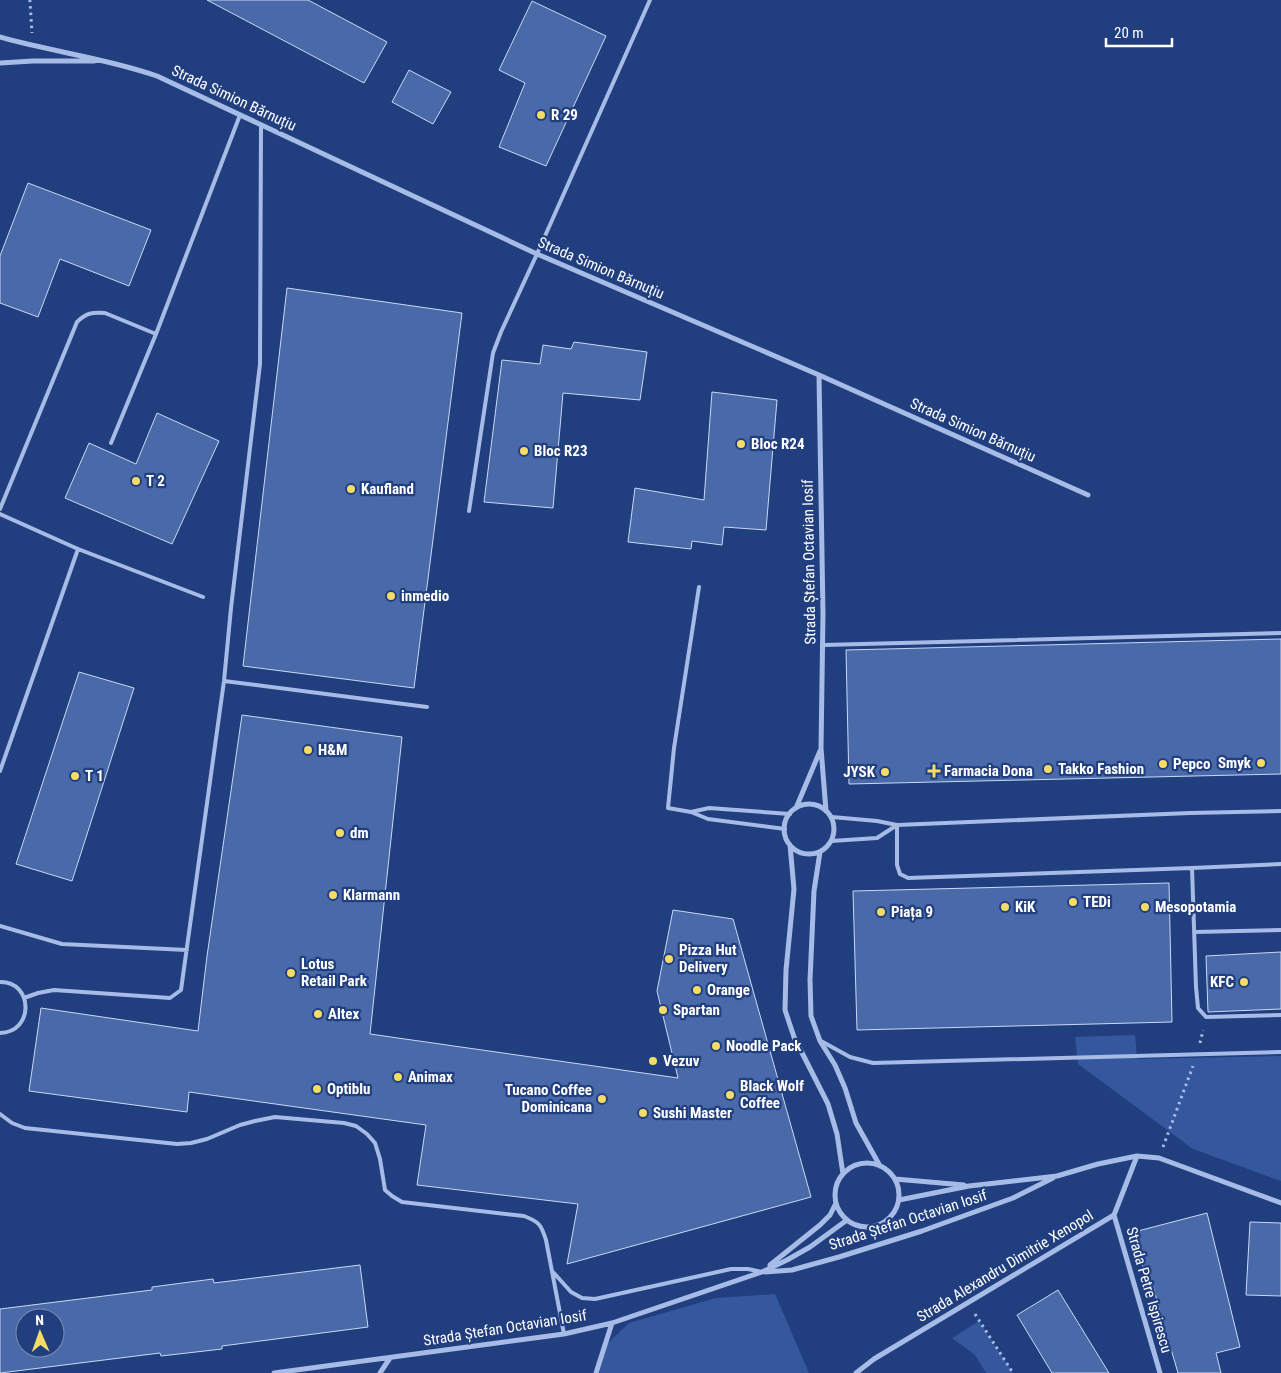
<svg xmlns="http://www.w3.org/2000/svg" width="1281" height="1373" font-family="'Roboto Condensed',sans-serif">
	<rect width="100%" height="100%" fill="#213f7f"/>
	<!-- green -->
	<path fill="#34579d" d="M1135,1035L1137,1059L1281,1056V1181L1193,1149L1078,1064L1075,1037Z
		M775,1294L809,1373H596L605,1346L629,1323L716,1298Z
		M979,1321L1013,1373H986L975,1355L952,1338Z"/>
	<!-- building -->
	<path fill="#4a69a8" stroke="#c9d8f5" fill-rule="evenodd" d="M207,0H308L387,42L364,83Z
		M532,1L606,36L546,166L499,147L525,83L499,70Z
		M409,70L451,92L433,124L392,102Z
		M28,183L151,230L129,286L60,259L38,317L0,303V256Z
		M287,288L462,313L414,688L243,666Z
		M574,342L647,352L640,400L563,393L553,508L484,502L502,360L540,364L543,345L571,349Z
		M712,392L777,400L766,530L724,527L722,545L692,541L691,549L628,542L635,488L704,500Z
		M157,413L219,441L172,544L65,498L89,443L136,464Z
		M1281,639V774L849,784L846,650Z
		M79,672L134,688L72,881L16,864Z
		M242,715L402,737L370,1034L678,1078L657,991L673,910L733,919L811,1197L567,1264L578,1204L417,1185L426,1125L189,1092L187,1112L29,1091L41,1008L198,1031L207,956Z
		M1169,883L1172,1022L857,1030L853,891Z
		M1281,952V1009L1208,1012L1206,956Z
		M1207,1213L1240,1347L1216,1353L1221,1373H1178L1171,1349L1164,1351L1158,1325L1163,1323L1153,1286L1148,1288L1134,1232Z
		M1250,1222L1281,1223V1296L1246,1295Z
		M360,1265L368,1327L222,1346V1349L161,1356L160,1353L0,1373V1309L152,1290V1287L213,1279L214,1283ZM25,1318H55V1348H25Z
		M1058,1290L1109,1373H1052L1017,1315Z"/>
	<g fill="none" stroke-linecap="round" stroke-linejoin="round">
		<!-- path -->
		<path stroke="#a6bce7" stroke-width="3" stroke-dasharray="2.5 4" stroke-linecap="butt" d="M29,0L30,1L32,33
			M1200,1043L1203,1030
			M1163,1147L1193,1066
			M975,1314L1013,1373"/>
		<!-- lane -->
		<path stroke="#a6bce7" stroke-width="4" d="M111,443L156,334L240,115
			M0,509L77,322C86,313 92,312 105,313L156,334
			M469,511L493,353L501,332L537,254L650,0
			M0,514L78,549L203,597
			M699,587L674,748L668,808L691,812L708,819L785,829
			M823,645L1281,633
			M224,681L427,707
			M0,771L78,549
			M691,812L709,808L790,814
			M832,817L877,821L897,825L1190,813L1281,811
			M897,825V865L900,874L908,878L1192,868L1281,864
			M831,841L877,838L897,825
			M1192,868L1196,987L1198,1008L1206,1017L1281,1015
			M0,926L62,944L187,950
			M1194,932L1281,930
			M0,982C33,981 35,1032 0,1033
			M24,998L38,993L54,990L170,998L181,990L224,681L231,608L260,364L261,125
			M821,1041L850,1057L873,1063L1281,1052
			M0,1114L12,1123L25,1128L177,1144L191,1143L207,1139L240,1125L255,1121L275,1117L344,1123L356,1126L367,1134L375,1143L380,1159L385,1190L392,1196L402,1202L524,1216C539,1222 541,1224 546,1240L564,1334
			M553,1272L571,1292L582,1298L595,1299L731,1269H748L762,1272"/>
		<!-- street -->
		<path stroke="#a6bce7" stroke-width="5" d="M0,37C52,52 106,58 157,76L537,254L819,375L1088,495
			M0,63L33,61H94
			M819,375L823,614L821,748L826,811
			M784 829a25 25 0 1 1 50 0a25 25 0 1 1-50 0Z
			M796,808L820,751
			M790,845L794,889L786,970L785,1010L794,1037L828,1104L837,1134L843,1174
			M820,852L814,891L810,980L811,1016L820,1041L835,1065L845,1088L856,1123L880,1166
			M835 1195a32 32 0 1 1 64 0a32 32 0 1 1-64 0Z
			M895,1179L964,1185
			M899,1200L969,1186L1057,1176L1098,1164L1137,1156L1159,1158L1281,1203
			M1114,1215L1160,1373
			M770,1265L820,1225L830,1215L836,1203
			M765,1272L792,1270L839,1257L922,1231L1013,1198L1053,1178
			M274,1373L564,1334L612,1323L762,1272L787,1260L810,1247L847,1220
			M380,1373L390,1358
			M596,1373L612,1323
			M856,1373L874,1359L1114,1215L1137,1156"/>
	</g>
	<!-- markers -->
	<g fill="#f4dc67" stroke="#213f7f" stroke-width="2">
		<circle cx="541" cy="115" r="5"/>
		<circle cx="741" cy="444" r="5"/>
		<circle cx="524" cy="451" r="5"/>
		<circle cx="136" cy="481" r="5"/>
		<circle cx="351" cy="489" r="5"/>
		<circle cx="391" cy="596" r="5"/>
		<circle cx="308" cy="750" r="5"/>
		<circle cx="1261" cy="763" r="5"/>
		<circle cx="1163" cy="764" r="5"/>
		<circle cx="1048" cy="769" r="5"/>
		<path d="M931.5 763.5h5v5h5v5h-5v5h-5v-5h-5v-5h5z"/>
		<circle cx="885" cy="772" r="5"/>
		<circle cx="75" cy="776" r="5"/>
		<circle cx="340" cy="833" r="5"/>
		<circle cx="333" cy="895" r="5"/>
		<circle cx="1073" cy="902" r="5"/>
		<circle cx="1005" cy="907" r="5"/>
		<circle cx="1145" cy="907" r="5"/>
		<circle cx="881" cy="912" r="5"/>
		<circle cx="669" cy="959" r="5"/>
		<circle cx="291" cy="973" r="5"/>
		<circle cx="1244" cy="982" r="5"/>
		<circle cx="697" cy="990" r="5"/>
		<circle cx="663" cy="1010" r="5"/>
		<circle cx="318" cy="1014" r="5"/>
		<circle cx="716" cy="1046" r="5"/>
		<circle cx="653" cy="1061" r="5"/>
		<circle cx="398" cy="1077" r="5"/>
		<circle cx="317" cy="1089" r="5"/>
		<circle cx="730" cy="1095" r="5"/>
		<circle cx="602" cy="1099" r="5"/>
		<circle cx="643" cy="1113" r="5"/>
	</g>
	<g text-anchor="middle" stroke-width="4.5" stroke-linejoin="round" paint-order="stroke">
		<!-- street labels -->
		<g font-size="15" fill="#fff" stroke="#213f7f">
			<text transform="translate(234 98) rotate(25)" y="5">Strada Simion Bărnuțiu</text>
			<text transform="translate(601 268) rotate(23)" y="5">Strada Simion Bărnuțiu</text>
			<text transform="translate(973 430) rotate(24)" y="5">Strada Simion Bărnuțiu</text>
			<text transform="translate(809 562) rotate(-91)" y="5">Strada Ștefan Octavian Iosif</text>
			<text transform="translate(908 1220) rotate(-18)" y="5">Strada Ștefan Octavian Iosif</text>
			<text transform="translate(1005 1266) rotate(-31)" y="5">Strada Alexandru Dimitrie Xenopol</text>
			<text transform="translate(1149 1290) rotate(74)" y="5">Strada Petre Ispirescu</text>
			<text transform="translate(505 1328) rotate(-9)" y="5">Strada Ștefan Octavian Iosif</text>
		</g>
		<!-- poi labels -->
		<g font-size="15" font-weight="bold" fill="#fff" stroke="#213f7f" text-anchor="start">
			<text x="551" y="120">R 29</text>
			<text x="751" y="449">Bloc R24</text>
			<text x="534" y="456">Bloc R23</text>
			<text x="146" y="486">T 2</text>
			<text x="361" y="494">Kaufland</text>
			<text x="401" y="601">inmedio</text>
			<text x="318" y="755">H&amp;M</text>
			<text x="1251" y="768" text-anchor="end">Smyk</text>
			<text x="1173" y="769">Pepco</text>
			<text x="1058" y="774">Takko Fashion</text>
			<text x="944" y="776">Farmacia Dona</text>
			<text x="875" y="777" text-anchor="end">JYSK</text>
			<text x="85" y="781">T 1</text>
			<text x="350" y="838">dm</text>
			<text x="343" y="900">Klarmann</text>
			<text x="1083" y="907">TEDi</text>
			<text x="1015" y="912">KiK</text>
			<text x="1155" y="912">Mesopotamia</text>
			<text x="891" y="917">Piața 9</text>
			<text x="679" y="955">Pizza Hut<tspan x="679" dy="17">Delivery</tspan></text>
			<text x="301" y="969">Lotus<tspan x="301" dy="17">Retail Park</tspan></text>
			<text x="1234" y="987" text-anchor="end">KFC</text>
			<text x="707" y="995">Orange</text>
			<text x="673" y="1015">Spartan</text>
			<text x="328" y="1019">Altex</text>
			<text x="726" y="1051">Noodle Pack</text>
			<text x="663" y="1066">Vezuv</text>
			<text x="408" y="1082">Animax</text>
			<text x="740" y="1091">Black Wolf<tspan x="740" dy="17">Coffee</tspan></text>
			<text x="327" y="1094">Optiblu</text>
			<text x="592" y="1095" text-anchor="end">Tucano Coffee<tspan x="592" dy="17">Dominicana</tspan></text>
			<text x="653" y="1118">Sushi Master</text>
		</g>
	</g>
	<!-- north arrow -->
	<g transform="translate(40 1333) rotate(358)"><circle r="24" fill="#213f7f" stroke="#7a8cb2"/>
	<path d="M0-4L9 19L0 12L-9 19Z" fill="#f4dc67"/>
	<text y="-8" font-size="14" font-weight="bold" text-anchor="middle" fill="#ffffff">N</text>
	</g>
	<!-- scale -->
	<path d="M1106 38v8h66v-8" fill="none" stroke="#ffffff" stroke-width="2.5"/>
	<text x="1114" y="38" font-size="15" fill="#ffffff" stroke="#213f7f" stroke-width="4" paint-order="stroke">20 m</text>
</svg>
